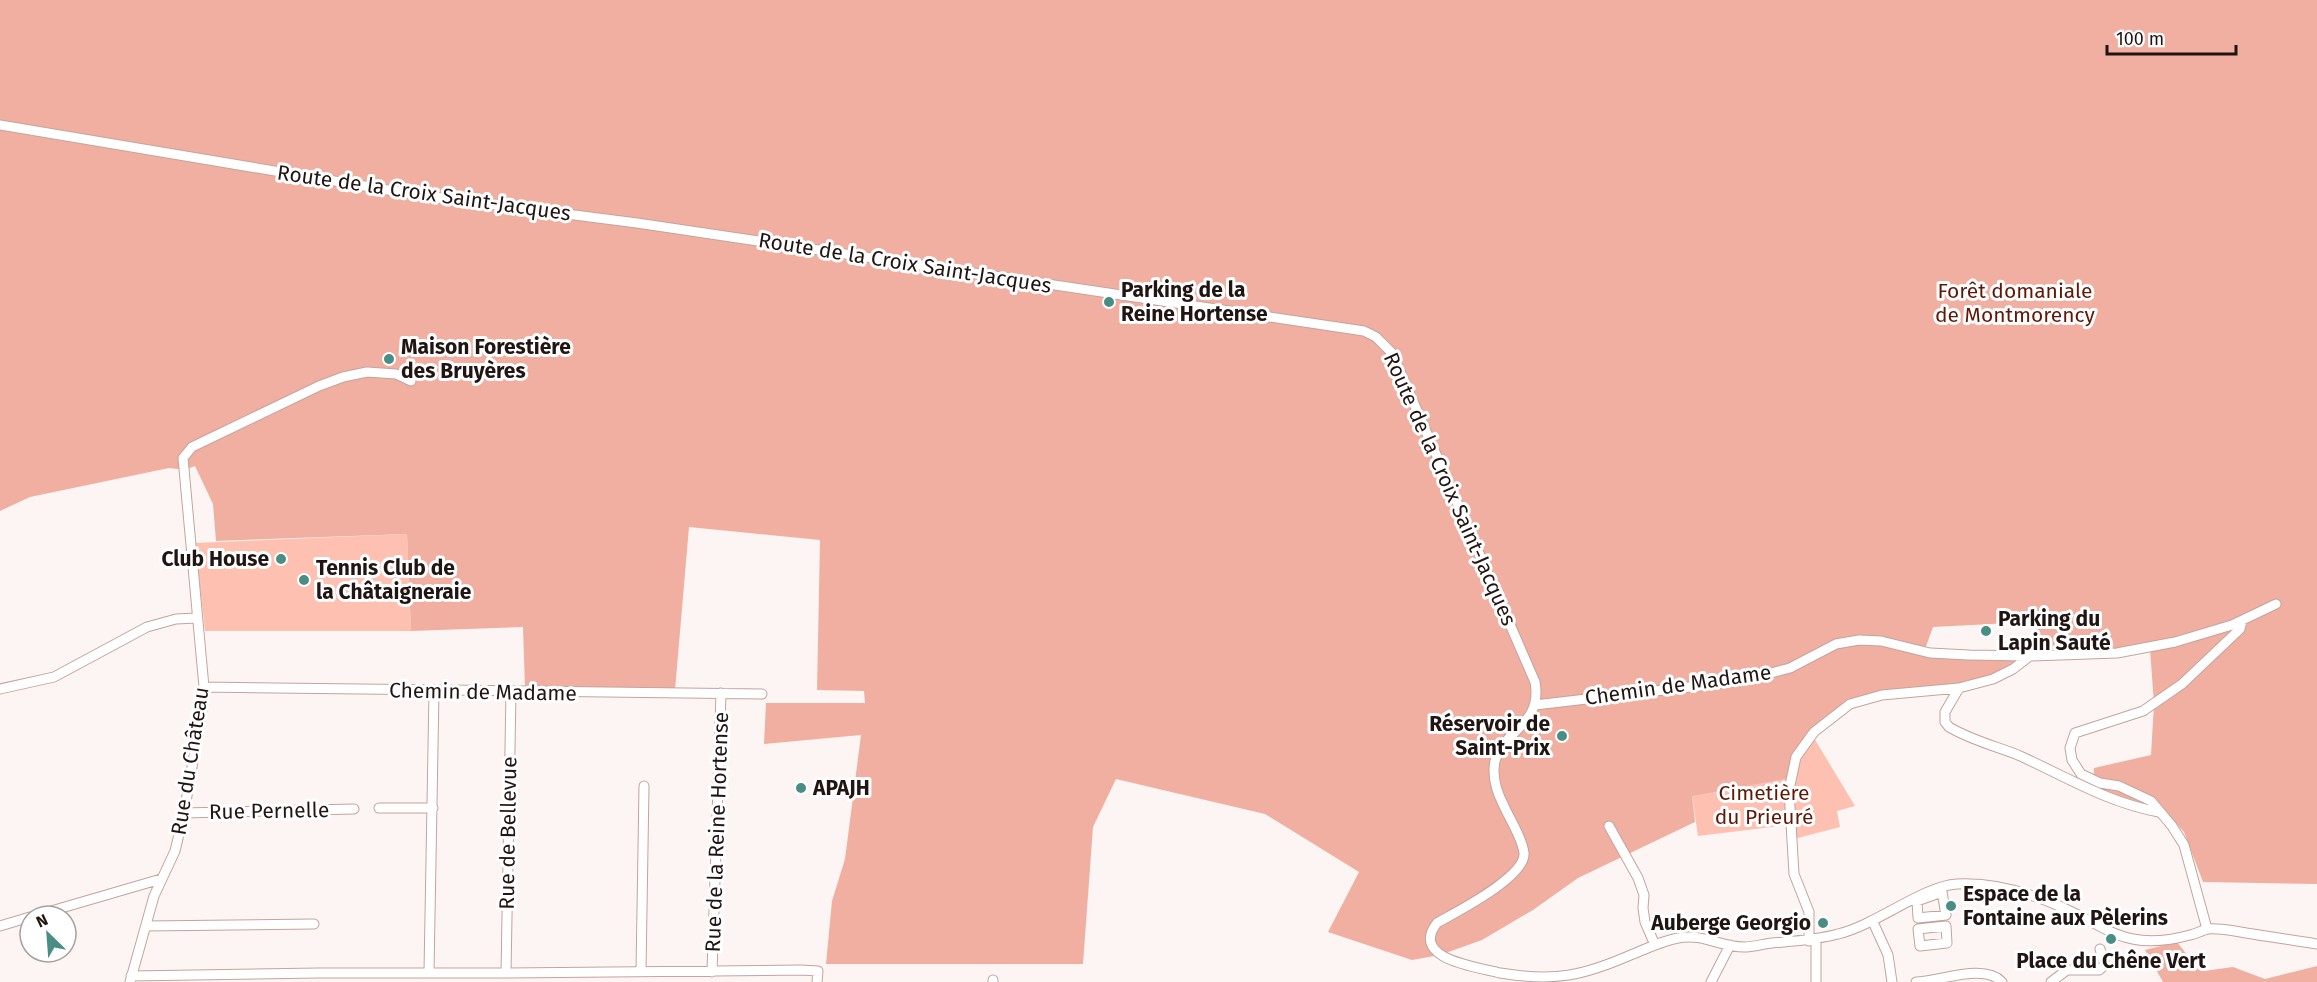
<svg xmlns="http://www.w3.org/2000/svg" width="2317" height="982" font-family="'Fira Sans',sans-serif">
	<rect width="100%" height="100%" fill="#fcf5f3"/>
	<!-- green -->
	<path fill="#fec0b1" d="M407,534L411,631H205L195,543Z
		M1850,704L1797,753L1788,825L1698,836L1692,796Z
		M1814,738L1855,806L1837,811L1840,827L1794,839L1791,794L1796,760Z"/>
	<!-- forest -->
	<path fill="#f0afa0" d="M0,0H2317V884L2203,882L2184,832L2163,809L2093,789L2094,768L2151,755L2154,704L2150,649H2049L2030,622L1933,627L1924,652L2030,656L2013,669L1933,691L1850,704L1803,744L1790,778L1692,796L1695,822L1578,878L1533,910L1482,940L1440,955L1412,960L1328,932L1359,872L1265,814L1116,779L1093,827L1083,964H826L832,901L845,859L861,735L764,744L766,703H865L864,691L817,690L820,540L689,527L675,690C624,689 575,686 525,688L523,627L411,631L407,534L216,541L213,504L195,466L185,470L169,468L30,497L0,511Z
		M2177,942L2191,960L2204,971L2233,967L2265,979L2317,966V982H2163L2145,950Z"/>
	<g fill="none" stroke-linecap="round" stroke-linejoin="round">
		<defs>
			<path id="minor" d="M0,125L418,195L637,223L1364,331L1376,337L1392,353L1535,682C1543,725 1503,730 1495,761C1492,776 1497,793 1504,806C1510,820 1522,837 1524,853C1526,877 1456,912 1437,923C1409,959 1477,967 1500,973C1555,982 1583,976 1633,954C1648,948 1662,941 1678,938C1703,933 1720,947 1744,947C1753,947 1763,944 1772,943C1795,941 1816,940 1838,934C1876,925 1923,886 1957,884C1996,882 2037,895 2072,912C2092,921 2111,935 2133,939C2152,943 2172,940 2190,935C2196,934 2202,930 2208,929C2220,928 2234,931 2246,933C2270,937 2293,940 2317,944
				M204,687L762,694
				M1959,688L1945,712V722L1949,727C1971,740 1995,746 2018,755C2065,776 2108,803 2159,812
				M0,689L54,677L147,627L176,619L197,618
				M1535,705L1741,681L1790,668L1836,644L1859,640L1881,641L1930,653L1969,655L2030,656L2117,653L2175,642L2232,625L2276,604
				M379,808H433
				M184,813L354,809
				M1609,826L1638,878L1644,895L1643,908L1645,922L1655,945
				M1942,892L1946,915L1918,918L1917,901Z
				M34,916L161,879
				M1873,922L1888,955L1892,982
				M0,926L30,917
				M146,926L314,924
				M1946,926L1947,943L1920,946L1918,929Z
				M2207,929L2184,845L2172,826L2151,801L2119,786L2100,783L2081,774L2072,760L2070,748L2075,733L2143,711L2182,684L2240,629L2242,621
				M1816,939V982
				M1809,941V912L1794,874L1789,790L1796,757L1814,732L1850,704L1882,695L1959,688L1993,679L2013,669L2030,656
				M641,971L644,786
				M429,972L434,691
				M712,972L721,693
				M506,973L511,692
				M131,976L319,973H506L801,970L818,971L817,982
				M130,982L154,896L175,851L184,813L203,704L204,687L183,458L192,447L319,386L343,377L367,372L396,374L411,381
				M993,982V980
				M1711,982L1730,945
				M1916,982C1941,981 1984,963 2002,982
				M2051,982L2067,970H2099L2105,965L2100,949"/>
		</defs>
		<!-- minor casing -->
		<use href="#minor" stroke="#c4a49c" stroke-width="11"/>
		<!-- minor -->
		<use href="#minor" stroke="#fff" stroke-width="9"/>
	</g>
	<!-- markers -->
	<g fill="#498e84" stroke="#fff" stroke-width="2">
		<circle cx="1109" cy="302" r="6"/>
		<circle cx="389" cy="359" r="6"/>
		<circle cx="281" cy="559" r="6"/>
		<circle cx="304" cy="580" r="6"/>
		<circle cx="1986" cy="631" r="6"/>
		<circle cx="1562" cy="736" r="6"/>
		<circle cx="801" cy="788" r="6"/>
		<circle cx="1951" cy="906" r="6"/>
		<circle cx="1823" cy="923" r="6"/>
		<circle cx="2111" cy="939" r="6"/>
	</g>
	<g text-anchor="middle" stroke-width="6" stroke-linejoin="round" paint-order="stroke">
		<!-- street labels -->
		<g font-size="21" fill="#201512" stroke="#fff">
			<text transform="translate(424 193) rotate(8)" y="7">Route de la Croix Saint-Jacques</text>
			<text transform="translate(905 263) rotate(9)" y="7">Route de la Croix Saint-Jacques</text>
			<text transform="translate(1450 489) rotate(66)" y="7">Route de la Croix Saint-Jacques</text>
			<text transform="translate(1678 685) rotate(-8)" y="7">Chemin de Madame</text>
			<text transform="translate(483 692) rotate(1)" y="7">Chemin de Madame</text>
			<text transform="translate(190 761) rotate(-81)" y="7">Rue du Château</text>
			<text transform="translate(269 811) rotate(-1)" y="7">Rue Pernelle</text>
			<text transform="translate(717 832) rotate(-88)" y="7">Rue de la Reine Hortense</text>
			<text transform="translate(508 833) rotate(-89)" y="7">Rue de Bellevue</text>
		</g>
		<!-- poi labels -->
		<g font-size="21" font-weight="bold" fill="#201512" stroke="#fff" text-anchor="start">
			<text x="1121" y="297">Parking de la<tspan x="1121" dy="24">Reine Hortense</tspan></text>
			<text x="401" y="354">Maison Forestière<tspan x="401" dy="24">des Bruyères</tspan></text>
			<text x="269" y="566" text-anchor="end">Club House</text>
			<text x="316" y="575">Tennis Club de<tspan x="316" dy="24">la Châtaigneraie</tspan></text>
			<text x="1998" y="626">Parking du<tspan x="1998" dy="24">Lapin Sauté</tspan></text>
			<text x="1550" y="731" text-anchor="end">Réservoir de<tspan x="1550" dy="24">Saint-Prix</tspan></text>
			<text x="813" y="795">APAJH</text>
			<text x="1963" y="901">Espace de la<tspan x="1963" dy="24">Fontaine aux Pèlerins</tspan></text>
			<text x="1811" y="930" text-anchor="end">Auberge Georgio</text>
			<text x="2111" y="968" text-anchor="middle">Place du Chêne Vert</text>
		</g>
		<!-- park labels -->
		<g font-size="21" fill="#621807" stroke="#fff">
			<text x="2015" y="298">Forêt domaniale<tspan x="2015" dy="24">de Montmorency</tspan></text>
			<text x="1764" y="800">Cimetière<tspan x="1764" dy="24">du Prieuré</tspan></text>
		</g>
	</g>
	<!-- north arrow -->
	<g transform="translate(48 934) rotate(335)"><circle r="28" fill="#ffffff" stroke="#a6a1a0" stroke-width="1.5"/>
	<path d="M0-4.5L10 22L0 15L-10 22Z" fill="#498e84"/>
	<text y="-9" font-size="16" font-weight="bold" text-anchor="middle" fill="#201512">N</text>
	</g>
	<!-- scale -->
	<path d="M2107 45v9h129v-9" fill="none" stroke="#201512" stroke-width="3"/>
	<text x="2116" y="45" font-size="18" fill="#201512" stroke="#ffffff" stroke-width="4.5" paint-order="stroke">100 m</text>
</svg>
